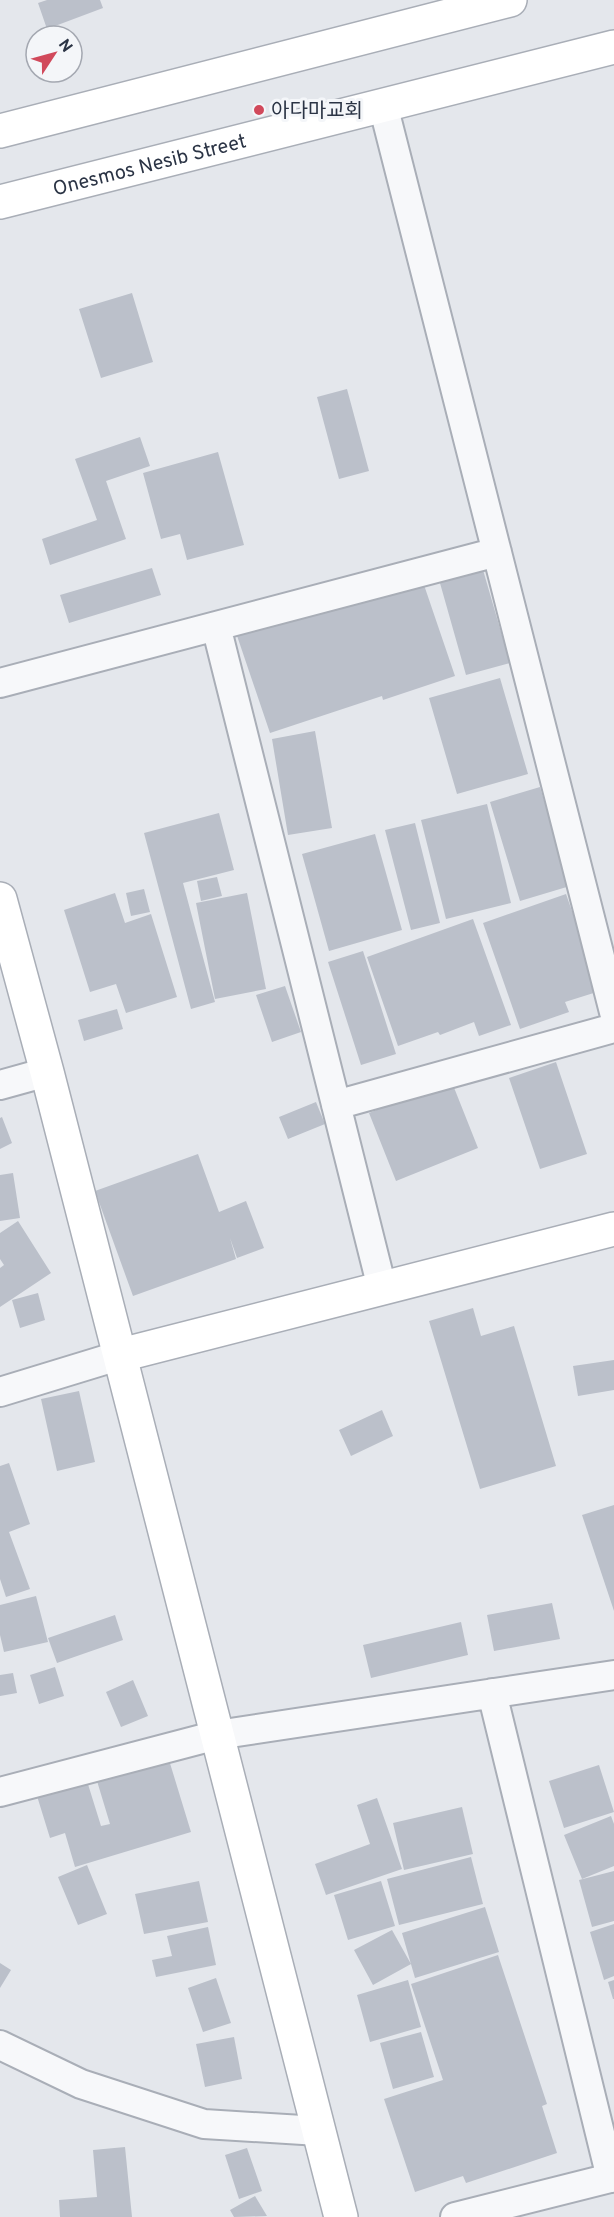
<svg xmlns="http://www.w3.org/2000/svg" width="614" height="2217" font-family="Overpass,'Noto Sans KR',sans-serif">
	<rect width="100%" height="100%" fill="#e4e7ec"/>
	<!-- building -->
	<path fill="#bbc0ca" d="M47,0H100L103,8L47,29L38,3Z
		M132,293L153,362L101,378L79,309Z
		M347,389L369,471L339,479L317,397Z
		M140,437L150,466L106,481L126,539L50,565L42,539L97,520L75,459Z
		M218,452L244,545L187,560L180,534L161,539L143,473Z
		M481,563L510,663L466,675L438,576Z
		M152,568L161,595L69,623L60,595Z
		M423,582L455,676L383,700L382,696L270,733L232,621Z
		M500,678L528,774L457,794L429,698Z
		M315,731L332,828L288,835L272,739Z
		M540,787L570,886L520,901L490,802Z
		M487,804L511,903L446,919L421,820Z
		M219,813L234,870L183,883L215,1002L191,1009L144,833Z
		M415,823L440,923L411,930L385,830Z
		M375,834L402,930L329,951L302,854Z
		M217,877L222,896L201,901L197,881Z
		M144,889L150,912L131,916L126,893Z
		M115,893L125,923L151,914L177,997L126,1013L116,984L90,992L64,910Z
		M247,893L266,989L215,999L196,903Z
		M566,894L600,991L565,1002L569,1012L520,1029L483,923Z
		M473,919L511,1025L479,1036L474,1022L440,1035L438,1032L398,1046L367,957Z
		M363,951L396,1054L361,1065L328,962Z
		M285,986L301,1032L272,1042L256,995Z
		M117,1009L123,1029L84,1041L78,1020Z
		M556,1062L587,1154L540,1169L509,1078Z
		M451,1080L478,1148L396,1181L369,1113Z
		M316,1102L325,1124L288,1139L279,1117Z
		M2,1117L12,1143L0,1149V1118Z
		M198,1154L219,1212L246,1201L264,1248L237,1258L230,1238L236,1259L133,1296L95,1191Z
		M13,1173L20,1218L0,1221V1175Z
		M18,1221L51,1273L0,1307V1268L4,1265L0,1259V1233Z
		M38,1293L45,1320L20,1328L12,1300Z
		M473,1308L481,1336L514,1326L556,1466L480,1489L429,1321Z
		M614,1360V1390L578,1396L573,1366Z
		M79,1391L95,1462L57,1471L41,1399Z
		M382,1410L393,1436L351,1456L339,1430Z
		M9,1463L30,1524L9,1532L30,1589L6,1597L0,1579V1466Z
		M614,1505V1611L582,1515Z
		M36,1596L48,1642L4,1652L0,1635V1605Z
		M552,1603L560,1639L494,1651L487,1615Z
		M115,1615L123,1640L57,1663L48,1638Z
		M461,1622L468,1655L371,1678L363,1645Z
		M55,1667L64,1696L39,1704L30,1675Z
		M13,1673L17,1693L0,1696V1675Z
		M133,1680L148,1716L121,1727L106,1692Z
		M169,1760L191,1832L75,1867L65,1833L50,1838L37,1796L87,1781L101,1826L110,1824L97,1781Z
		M599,1765L614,1812L564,1828L549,1781Z
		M377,1798L402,1869L326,1895L315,1864L370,1844L357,1805Z
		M462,1807L473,1854L404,1870L393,1823Z
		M611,1816L614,1824V1866L582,1879L564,1835Z
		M471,1857L483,1904L399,1925L387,1879Z
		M87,1865L107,1914L78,1925L58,1877Z
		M614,1871V1921L592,1927L579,1880Z
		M199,1881L208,1922L144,1934L135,1894Z
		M381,1881L395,1926L348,1940L334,1895Z
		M485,1907L499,1952L415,1978L402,1933Z
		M614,1924V1976L604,1980L590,1932Z
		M208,1927L216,1965L156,1977L152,1960L172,1956L167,1936Z
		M392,1930L411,1964L373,1985L354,1950Z
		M498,1955L547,2104L542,2106L557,2153L466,2183L463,2176L415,2192L384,2099L443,2080L411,1984Z
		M0,1963L11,1970L0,1988Z
		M216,1978L231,2023L203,2032L188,1988Z
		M408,1980L421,2027L370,2042L357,1995Z
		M614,1980V1999H613L608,1982Z
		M421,2032L434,2077L393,2089L380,2043Z
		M234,2037L242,2079L205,2087L196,2044Z
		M125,2147L132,2217H60L59,2200L97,2197L93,2150Z
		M247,2148L262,2191L239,2199L225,2155Z
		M255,2196L267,2216L234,2217L230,2210Z"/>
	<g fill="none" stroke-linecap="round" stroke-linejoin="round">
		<defs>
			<path id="street" d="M383,105L614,1012
				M216,626L382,1288
				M0,683L497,552
				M0,1085L47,1072
				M336,1105L614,1028
				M0,1392L121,1355
				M492,1693L611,2178
				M0,1792L217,1735L614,1675
				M0,2045L81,2084L204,2124L319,2131
				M455,2217L614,2177"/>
			<g id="secondary">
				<path d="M0,131L510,0"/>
				<path id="s1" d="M0,202L614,47"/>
				<path d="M0,899L47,1072L341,2217"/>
				<path d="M121,1355L614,1229"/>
			</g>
		</defs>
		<!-- street casing -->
		<use href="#street" stroke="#a9aeb7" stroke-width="32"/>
		<!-- secondary casing -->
		<use href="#secondary" stroke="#a9aeb7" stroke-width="36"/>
		<!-- street -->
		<use href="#street" stroke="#f7f8fa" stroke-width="28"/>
		<!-- secondary -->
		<use href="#secondary" stroke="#fff" stroke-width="33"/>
	</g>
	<!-- markers -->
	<circle fill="#d1495b" stroke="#f4f6f9" stroke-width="2" cx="259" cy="110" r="6"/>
	<g text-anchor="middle" stroke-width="6" stroke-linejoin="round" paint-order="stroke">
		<!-- poi labels -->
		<g font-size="20" fill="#2b3445" stroke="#f4f6f9" text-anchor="start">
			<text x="271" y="117">아다마교회</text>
		</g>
		<!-- street labels -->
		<g font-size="20" fill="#2b3445" stroke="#f4f6f9">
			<text dy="7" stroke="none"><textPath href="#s1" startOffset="154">Onesmos Nesib Street</textPath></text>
		</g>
	</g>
	<!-- north arrow -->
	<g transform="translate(54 54) rotate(54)"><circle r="28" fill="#f4f6f9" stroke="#a4a8b1" stroke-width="1.5"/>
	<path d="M0-4.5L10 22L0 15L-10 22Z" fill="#d1495b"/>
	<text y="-9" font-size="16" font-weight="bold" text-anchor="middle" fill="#2b3445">N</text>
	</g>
</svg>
